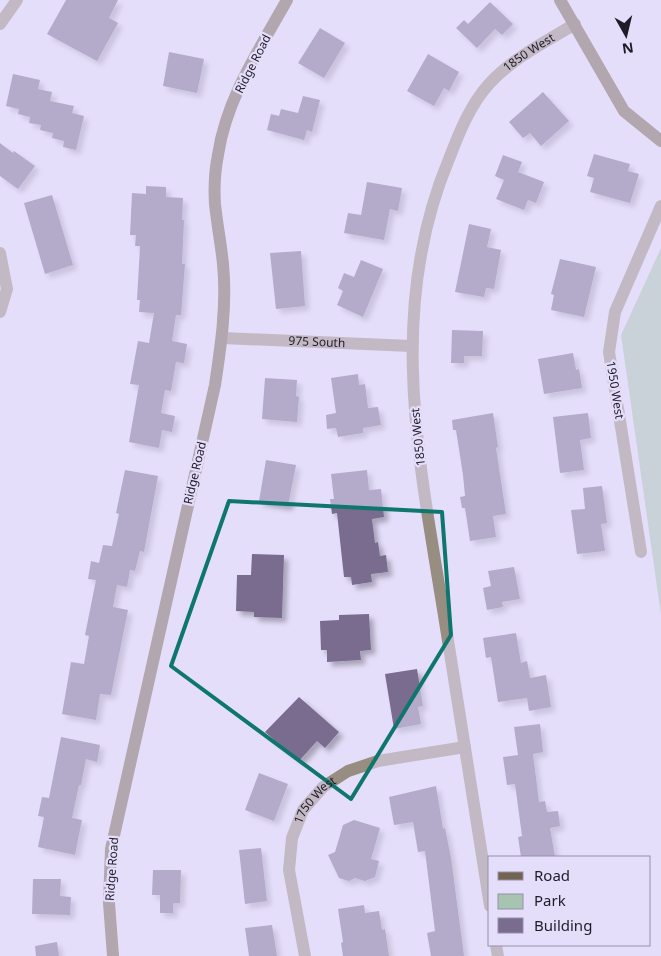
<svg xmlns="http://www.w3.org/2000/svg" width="661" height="956" font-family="'Noto Sans',sans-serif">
	<defs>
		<filter id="shadow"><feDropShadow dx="4.5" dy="4.5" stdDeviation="2.5" flood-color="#0004"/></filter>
	</defs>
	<rect width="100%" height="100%" fill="#e5defb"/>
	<!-- green -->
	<path fill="#a6c4b0" d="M661,248V615L621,335Z"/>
	<!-- building -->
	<path fill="#796c8f" filter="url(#shadow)" d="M66,0H118L109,18L118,23L97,61L47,34Z
		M490,2L513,24L502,35L495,29L477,48L456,28L464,20L468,24Z
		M320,28L345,43L324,78L298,63Z
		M169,52L204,59L197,93L163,86Z
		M428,54L459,72L449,91L444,88L434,106L407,91Z
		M13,74L40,80L38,89L52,92L50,101L74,106L72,113L84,116L76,150L63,147L64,141L52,138L53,133L40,130L41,125L29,123L30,117L18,114L19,109L6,106Z
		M543,92L569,121L541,146L530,133L523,138L509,122Z
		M303,96L320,100L312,132L307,130L304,140L267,130L271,114L279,116L281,109L298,113Z
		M0,143L13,153L14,151L35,166L18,189L0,176Z
		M594,154L630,164L628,171L639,174L630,203L590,192L594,178L587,176Z
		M503,155L522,162L518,172L544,182L536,203L528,200L524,210L496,199L504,180L495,176Z
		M367,182L402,188L398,211L390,209L384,240L344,233L348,213L361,215Z
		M146,186L166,187V197L183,198L182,220H184L182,264H185L181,315H176L172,341L187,344L184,363L176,362L171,391L165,390L161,413L175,416L172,432L162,430L159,448L129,442L139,385L130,384L138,341L149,343L154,313L139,312L140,300H137L140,246H135L136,235H130L132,193L146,194Z
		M52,195L73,265L45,274L24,203Z
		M469,224L491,229L487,247L501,250L494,289L486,288L484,297L455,292Z
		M301,251L305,306L276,309L270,253Z
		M560,259L596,267L584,317L551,310L554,295L551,294Z
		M361,260L383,269L363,317L337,305L343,291L338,288L344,273L354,277Z
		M452,330L483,331L482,356H464V363H451Z
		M573,353L576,370L579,369L582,388L544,394L538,359Z
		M358,374L359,385L365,384L368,408L378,407L381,425L363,428V433L338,437L336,428L327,429L326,415L336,413L331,378Z
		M265,378L297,380L296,396L299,397L297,422L262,419Z
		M493,413L498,447L496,448L506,514L493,516L496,537L470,541L465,508H462L460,497L465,496L463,475L456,430H453L452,420Z
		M588,413L591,438L580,440L584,470L560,473L553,417Z
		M266,460L296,465L288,506L259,501Z
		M125,470L158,476L144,552L140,551L135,571L130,570L127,587L117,585L113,607L128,610L111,695L100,694L96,720L62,714L71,662L84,664L89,636L85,635L96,580L88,579L91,561L99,563L103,545L112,546L119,514L116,513Z
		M367,470L369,490L381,489L384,517L372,519L375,543L378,542L380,556L386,555L388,572L371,574L372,582L352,585L351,577H344L337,513L332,514L330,499H334L331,474Z
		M602,486L607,523L601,524L605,551L577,554L571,510L585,509L583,488Z
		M252,554L284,555L282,618L254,617V612L236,611L237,575H251Z
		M514,567L520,599L502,602L503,607L487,610L483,588L491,586L488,571Z
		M369,614L371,650L360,651L361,660L327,662V650H321L320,621L339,620V615Z
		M516,633L521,663L527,661L530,678L546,675L551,707L529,711L527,698L498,702L491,657L486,658L483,638Z
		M417,669L423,706L418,707L421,724L394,729L385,674Z
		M299,697L339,732L325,748L317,741L299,761L265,732Z
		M540,724L543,752L533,754L539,802L545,801L547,812L558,811L560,826L550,828L555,857H521L518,837L522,836L515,784L507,785L503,757L518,755L514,727Z
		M61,737L100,745L97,762L86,759L81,785H79L72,818L82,820L75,855L38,847L44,817L38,816L42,797L49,798Z
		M259,773L288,784L274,821L245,810Z
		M436,786L443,829L445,828L451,858L464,956H431L427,933L435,931L425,851L418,852L413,822L394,825L389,797Z
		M354,820L380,828L371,859L379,861L375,877L365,881L355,878L349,881L339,878L328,855L335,852L343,825Z
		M261,848L267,901L245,904L239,850Z
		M153,870H181L180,903H173V913H160V895H152Z
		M33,879H61L60,896L71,897L70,915L32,914Z
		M364,905L365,913L379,911L382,930L385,929L389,956H343L341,943L343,942L338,909Z
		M272,925L277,956H249L245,928Z
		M57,942L59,956H36L35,946Z"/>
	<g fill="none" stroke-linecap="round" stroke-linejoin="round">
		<!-- street -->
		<g stroke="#978d80" stroke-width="12">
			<path d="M0,24L17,0"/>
			<path d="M0,253L7,289L0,312"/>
			<path id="s1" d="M222,338L411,346"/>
			<path d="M641,552L609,352L615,312L661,206"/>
			<path id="s2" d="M490,906C475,813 461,721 446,628C421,469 384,314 449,159C459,133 470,105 489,84C513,58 545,42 575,24"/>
			<path d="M496,945L498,956"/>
			<path id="s3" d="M305,956L289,870L292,838L303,810L323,787L348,771L378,761L465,747"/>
		</g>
		<!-- secondary -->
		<path stroke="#736452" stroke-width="12" d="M560,0L624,111L661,141
			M113,956L109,903L111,849L215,385C221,345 227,305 223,264C221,244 217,224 215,204C214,189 215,170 218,155C226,99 260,48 287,0"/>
	</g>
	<!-- marked area -->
	<path d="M0 0H661V956H0ZM229,501L442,512L451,635L351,799L171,666Z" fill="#e5defb" fill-opacity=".55" fill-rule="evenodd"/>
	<path fill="none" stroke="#0f766e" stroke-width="4" stroke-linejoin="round" d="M229,501L442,512L451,635L351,799L171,666Z"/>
	<g text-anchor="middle" stroke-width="4.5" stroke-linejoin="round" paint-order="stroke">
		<!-- street labels -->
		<g font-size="12" fill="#1f1b28" stroke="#e5defb">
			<text dy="4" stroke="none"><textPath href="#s2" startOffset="894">1850 West</textPath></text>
			<text transform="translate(253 64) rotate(-63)" y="4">Ridge Road</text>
			<text dy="4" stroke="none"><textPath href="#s1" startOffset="95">975 South</textPath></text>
			<text transform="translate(615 390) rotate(81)" y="4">1950 West</text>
			<text transform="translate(418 437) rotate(-96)" y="4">1850 West</text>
			<text transform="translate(195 473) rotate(-77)" y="4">Ridge Road</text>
			<text dy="4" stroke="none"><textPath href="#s3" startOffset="165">1750 West</textPath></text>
			<text transform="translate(112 869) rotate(-86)" y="4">Ridge Road</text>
		</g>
	</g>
	<!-- legend -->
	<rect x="488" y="856" width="162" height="90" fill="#e5defb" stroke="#9690a7"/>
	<rect x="498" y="872" width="25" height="8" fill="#736452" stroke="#9690a7"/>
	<text x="534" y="881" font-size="15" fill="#1f1b28">Road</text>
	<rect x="498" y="894" width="25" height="15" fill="#a6c4b0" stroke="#9690a7"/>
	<text x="534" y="906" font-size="15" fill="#1f1b28">Park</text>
	<rect x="498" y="918" width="25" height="15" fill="#796c8f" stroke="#9690a7"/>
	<text x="534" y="931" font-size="15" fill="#1f1b28">Building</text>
	<!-- north arrow -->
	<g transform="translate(626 35) rotate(172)" stroke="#e5defb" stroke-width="4" paint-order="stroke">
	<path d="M0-4L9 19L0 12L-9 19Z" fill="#1f1b28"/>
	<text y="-8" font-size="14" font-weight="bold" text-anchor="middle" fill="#1f1b28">N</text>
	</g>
</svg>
